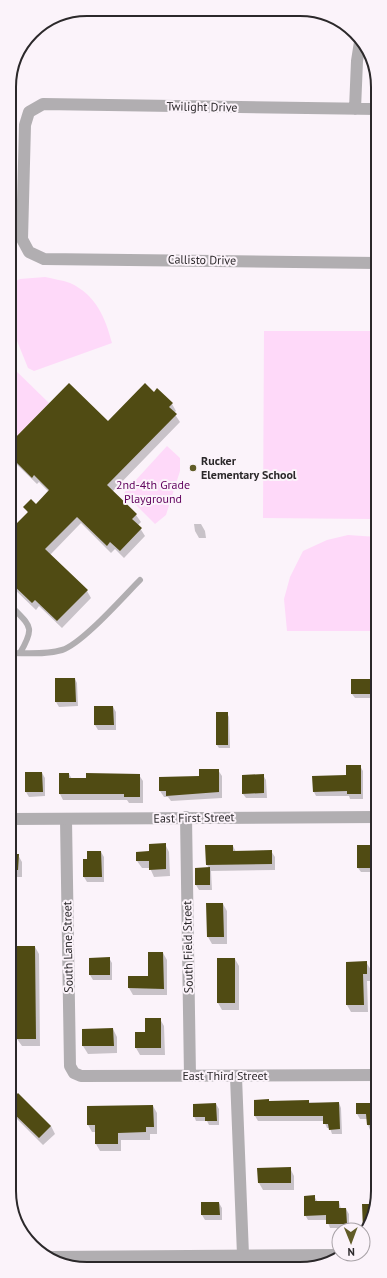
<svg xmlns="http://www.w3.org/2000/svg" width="387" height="1278" font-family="'PT Sans',sans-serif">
	<rect width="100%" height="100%" fill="#fbf3fa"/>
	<!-- green -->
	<path fill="#fed9f9" d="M45,277C53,279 62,280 70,283C96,295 105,317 112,343L34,371L28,368L9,321V284L20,279Z
		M264,331H372L371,519L263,518Z
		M9,364L49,403L10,443Z
		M167,446L180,458V471L166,515L155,524L124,493Z
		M348,535L377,537V627L374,631H287L284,599L290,577L303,551L327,540Z"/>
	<!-- shadow -->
	<path fill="#0003" d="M69,384L108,423L154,393L172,404L176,411L174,413L180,422L112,492L136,515L141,522L138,525L145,536L124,558L115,549L111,553L81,523L50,555L87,591L91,598L62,628L39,606L36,610L10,585V522L14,527L28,513L25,507L36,505L49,492L39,482L37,484L10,458V445Z
		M194,524H201L205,531L206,538H199L195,531Z
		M75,679L77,683L78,706L59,707L56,702Z
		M371,680L374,685V698H355L352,694Z
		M95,707H113L116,712V730H98L95,725Z
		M227,713L229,717L230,748H219L217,745Z
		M360,766L363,771V799H350L349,796H316L314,792L347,776Z
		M218,770L222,776V798L171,801L168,797H164L160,791V778L200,777Z
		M42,773L45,778V796L29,797L26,792Z
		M69,774L72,779L139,775L143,781V803H129L127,800H63L60,794Z
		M263,775L266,780L267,798H246L243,794Z
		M10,782V783L11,799H10Z
		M165,844L169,852L170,876L154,877L150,868H142L137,861Z
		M233,846L236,852L271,851L275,857V870L211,871L212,890H199L196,885L209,868L207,865Z
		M358,846H377V872H361L358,868Z
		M101,852L104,857V882H87L84,877V860H88Z
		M10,855H18L22,862V877H10Z
		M223,904L227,911V944H212L208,937Z
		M35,947L39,954L40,1046H22L17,1039Z
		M163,953L167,960V995H133L129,988V977H149Z
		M109,958L112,963V980H93L90,975V959Z
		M218,959H235L239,966V1010H222L218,1003Z
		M366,962L371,970V981H367L368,1012H351L347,1005Z
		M160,1019L164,1026L165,1055H140L136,1048V1033H146Z
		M113,1029L117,1037V1053L88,1054L83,1046V1030Z
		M255,1101L339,1103L341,1108L342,1134H332L330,1128H327L324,1121H258L255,1116Z
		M10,1102L51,1126L55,1134L43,1145L11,1113Z
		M216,1104L219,1109V1125H209L207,1121H196L194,1116Z
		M378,1104V1129L370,1130L368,1125V1119H360L357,1114Z
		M153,1106L157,1113V1134H150V1140H121V1151H100L96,1144V1132H92L88,1125Z
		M290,1168L294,1176V1190H263L259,1183Z
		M314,1196L317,1201L339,1202L341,1209H346L349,1214V1228H330L327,1220H308L305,1215Z
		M202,1203H219L222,1208V1220H205L202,1215Z"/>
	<!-- building -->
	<path fill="#504b13" d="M69,383L108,421L145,383L154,392L157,388L173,403L169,407L177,414L107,485L137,514L132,519L142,528L120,551L110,542L107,546L77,517L45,549L88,590L57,621L35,600L32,603L10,582V521L14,526L28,512L23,507L31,499L36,504L49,490L34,475L32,478L10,456V443Z
		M55,678H75L76,702H55Z
		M351,679H372V694H351Z
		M94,706H113L114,725H94Z
		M216,712H228V745H216Z
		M346,765H361V794H347V791L313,792L312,776L346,775Z
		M199,769H219V792L166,796V791H159V777L199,776Z
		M25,772H42L43,792H25Z
		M59,773H69V778H86V773L140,774V797H124V794H59Z
		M264,774V793L242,794V775Z
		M166,843V869L149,870V861H136V852L149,851V844Z
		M205,845H233V851L272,850V864L206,865Z
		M357,845H377V868H357Z
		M87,851H101L102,877H83V859H87Z
		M10,854H19L18,870H10Z
		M210,867V885H195V868Z
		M206,903H223L224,937H207Z
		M16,946H35L36,1039H16Z
		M148,952H163L164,989L128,988V976H148Z
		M110,957V975H89V958Z
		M217,958H235V1003H217Z
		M367,961V974H363L364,1005H346V962Z
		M145,1018H161V1048H135V1032H145Z
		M113,1028L114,1046H82V1029Z
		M18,1093L51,1126L39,1138L10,1110V1101Z
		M269,1099V1101L309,1100V1103L339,1102L340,1129L329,1130L328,1124H323V1116H254V1100Z
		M216,1103L217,1121H205V1117H193V1104Z
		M356,1103H378V1125H367L366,1114H356Z
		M153,1105L154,1127H146V1132L118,1133V1144H95V1125H87V1106Z
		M291,1167V1183H258L257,1168Z
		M315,1195V1201H339V1208H346L347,1224H326V1215L304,1216V1196Z
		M201,1202H219L220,1215H201Z
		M362,1204H375L363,1232V1230Z"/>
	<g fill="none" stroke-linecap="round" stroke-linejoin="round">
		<!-- service -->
		<path stroke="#b1aeb1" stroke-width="6" d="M10,478L13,486L10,494
			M10,605C30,626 36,626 20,653
			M10,653C27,653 45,655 62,650C82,644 124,596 140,580
			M373,817L377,792"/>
		<!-- minor -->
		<path stroke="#b1aeb1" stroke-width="12" d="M355,109L357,61L360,42
			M377,109L43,104L29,112L25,125L22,239L29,252L44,259L377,263
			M186,817L190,1076
			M66,820L70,1066L74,1073L81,1076L378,1075
			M236,1077L243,1255"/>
		<!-- tertiary -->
		<path stroke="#b1aeb1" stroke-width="12" d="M10,819L377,817
			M52,1257L337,1255"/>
	</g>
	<!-- markers -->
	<circle fill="#615c28" stroke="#fbf3fa" stroke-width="1.5" cx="193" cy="468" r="4"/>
	<g text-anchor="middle" stroke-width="4" stroke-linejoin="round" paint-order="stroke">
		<!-- street labels -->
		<g font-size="12" fill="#2b282a" stroke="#fbf3fa">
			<text transform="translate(202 107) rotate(1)" y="4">Twilight Drive</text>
			<text transform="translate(202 260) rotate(1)" y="4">Callisto Drive</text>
			<text transform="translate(194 818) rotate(-1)" y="4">East First Street</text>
			<text transform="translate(68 947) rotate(-91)" y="4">South Lane Street</text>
			<text transform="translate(188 947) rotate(-91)" y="4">South Field Street</text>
			<text x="225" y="1080">East Third Street</text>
		</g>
		<!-- poi labels -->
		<g font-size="12" font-weight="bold" fill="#2b282a" stroke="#fbf3fa" text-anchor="start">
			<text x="201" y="465">Rucker<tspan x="201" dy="14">Elementary School</tspan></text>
		</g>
		<!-- park labels -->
		<g font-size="12" fill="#60025d" stroke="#fbf3fa">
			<text x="153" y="489">2nd-4th Grade<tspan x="153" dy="14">Playground</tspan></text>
		</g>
	</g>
	<!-- crop -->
	<path d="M0 0H387V1278H0ZM87 16H300A71 71 0 0 1 371 87V1191A71 71 0 0 1 300 1262H87A71 71 0 0 1 16 1191V87A71 71 0 0 1 87 16Z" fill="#fbf3fa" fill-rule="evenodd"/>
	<path fill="none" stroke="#2b282a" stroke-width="2" d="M87 16H300A71 71 0 0 1 371 87V1191A71 71 0 0 1 300 1262H87A71 71 0 0 1 16 1191V87A71 71 0 0 1 87 16Z"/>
	<!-- north arrow -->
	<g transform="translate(351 1242) rotate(179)"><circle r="19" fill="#fbf3fa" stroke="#a8a2a7"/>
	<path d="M0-3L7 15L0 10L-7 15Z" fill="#615c28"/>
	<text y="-6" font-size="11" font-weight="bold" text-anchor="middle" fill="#2b282a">N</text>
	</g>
</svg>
